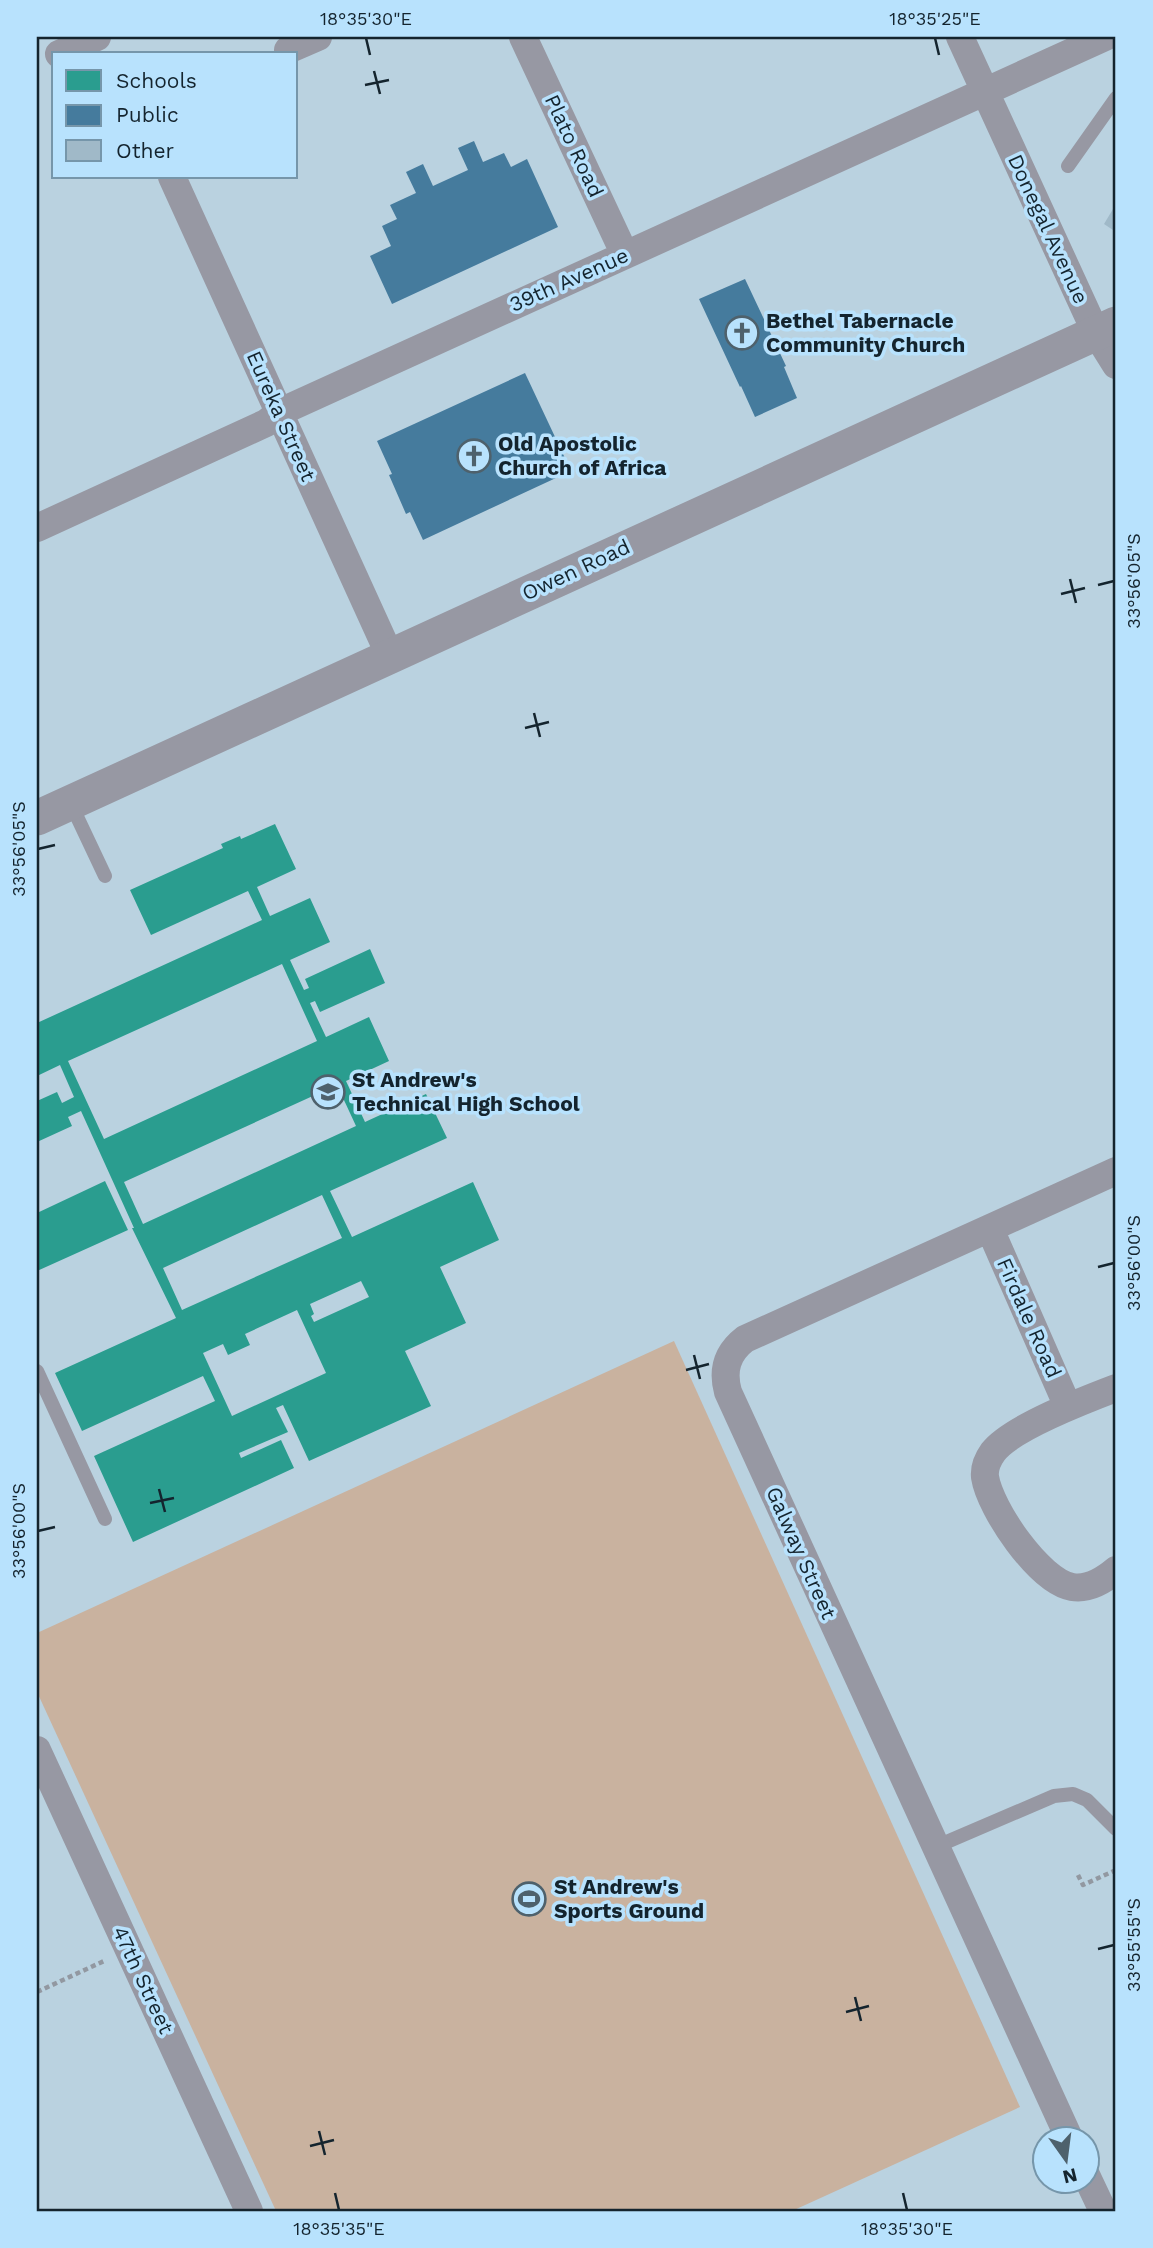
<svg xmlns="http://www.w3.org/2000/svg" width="1153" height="2248" font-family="'Work Sans',sans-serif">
	<rect width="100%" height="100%" fill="#bad2e0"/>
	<!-- green -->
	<path fill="#c9b29f" d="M674,1341L1020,2107L792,2211H276L37,1692V1633Z"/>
	<!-- schools -->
	<path fill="#2a9d8f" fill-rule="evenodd" d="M275,824L296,869L257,887L270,916L310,898L330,942L290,960L304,990L309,988L305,979L370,949L385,983L320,1012L315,1001L310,1003L326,1037L369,1017L389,1061L346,1081L365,1122L426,1094L447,1138L330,1191L352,1237L473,1182L499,1240L440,1267L466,1323L405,1351L431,1406L309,1461L283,1405L276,1408L288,1432L239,1453L241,1458L281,1440L294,1468L133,1542L94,1456L215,1401L203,1376L82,1431L55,1373L176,1318L132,1228H134L81,1111L68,1117L72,1126L37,1142V1101L57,1092L62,1103L74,1097L60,1065L37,1076V1023L262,920L248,891L151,935L130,890L223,848L221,844L240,836L241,839ZM282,964L317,1041L104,1139L68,1061ZM337,1085L356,1126L143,1224L124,1182ZM322,1195L342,1238L182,1310L163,1268ZM361,1281L369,1297L314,1322L311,1316L314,1314L310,1304ZM297,1310L326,1373L232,1416L203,1353L223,1344L228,1355L250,1345L245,1334Z
		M105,1181L128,1230L37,1271V1213Z"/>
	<!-- public -->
	<path fill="#457b9d" d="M474,141L483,162L504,153L511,167L527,159L558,227L392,304L370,256L391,246L382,226L397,219L390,205L416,193L406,172L423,164L433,186L468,170L458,148Z
		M745,279L786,366L784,367L797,398L755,417L741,386L740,387L699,299Z
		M525,373L571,471L423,540L410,512L406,514L389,475L392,474L377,441Z"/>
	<!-- building -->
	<path fill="#a0b9c8" d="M1116,204V232L1104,224Z"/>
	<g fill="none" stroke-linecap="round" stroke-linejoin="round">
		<!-- path -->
		<path stroke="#9298a1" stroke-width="4.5" stroke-dasharray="5 3.5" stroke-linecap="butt" d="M1078,1875L1083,1885L1116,1870
			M37,1992L104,1961"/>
		<!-- service -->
		<path stroke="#9798a3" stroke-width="14" d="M1068,166L1116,98
			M71,804L105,876
			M37,1371L105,1519
			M935,1847L1054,1796L1073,1794L1087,1800L1116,1829"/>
		<!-- minor -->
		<path stroke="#9798a3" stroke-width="28" d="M523,37L625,255
			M960,37L1096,333L1116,365
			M288,50L318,37
			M59,54L97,37
			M172,177L390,656
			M37,528L266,423L280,412L1105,37
			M990,1229L1068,1407
			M1116,1388C1087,1399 1011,1428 993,1452C988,1459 984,1468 985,1477C990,1509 1039,1581 1072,1587C1089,1590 1104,1580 1116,1570
			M37,1750L249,2211
			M1070,2140L728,1392C722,1370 727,1353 745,1339L1116,1171
			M1086,2175L1103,2211"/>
		<!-- tertiary -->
		<path stroke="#9798a3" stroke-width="35" d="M37,818L1116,324"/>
	</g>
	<!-- ticks -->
	<path fill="none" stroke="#14242e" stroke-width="2.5" d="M366,38L370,55M935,38L939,55M374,71L380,94M365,85L389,80M1070,579L1076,603M1098,585L1114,581M1061,594L1085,588M534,713L540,737M525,728L549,722M38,849L55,845M1098,1267L1114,1263M694,1355L700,1379M686,1370L709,1364M159,1489L165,1512M150,1503L174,1498M38,1531L55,1527M1098,1949L1114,1945M855,1997L861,2021M846,2012L869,2006M319,2131L325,2155M310,2146L334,2140M335,2193L339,2210M903,2193L907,2210"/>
	<!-- icons -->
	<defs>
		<symbol id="church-ring" viewBox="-11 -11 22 22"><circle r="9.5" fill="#b8e2fd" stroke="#4e616c" stroke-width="1.5"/><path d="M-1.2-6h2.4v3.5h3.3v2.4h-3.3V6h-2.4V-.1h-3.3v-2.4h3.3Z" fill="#4e616c"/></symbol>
		<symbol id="school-ring" viewBox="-11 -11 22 22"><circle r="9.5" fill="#b8e2fd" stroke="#4e616c" stroke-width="1.5"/><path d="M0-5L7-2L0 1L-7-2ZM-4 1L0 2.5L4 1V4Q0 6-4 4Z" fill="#4e616c"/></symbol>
		<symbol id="stadium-ring" viewBox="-11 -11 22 22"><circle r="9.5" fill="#b8e2fd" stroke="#4e616c" stroke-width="1.5"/><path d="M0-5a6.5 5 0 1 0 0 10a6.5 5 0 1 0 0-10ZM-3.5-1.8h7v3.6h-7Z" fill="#4e616c"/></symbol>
	</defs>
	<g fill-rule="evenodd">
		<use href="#church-ring" x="723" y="314" width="38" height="38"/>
		<use href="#church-ring" x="455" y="437" width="38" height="38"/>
		<use href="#school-ring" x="309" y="1073" width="38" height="38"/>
		<use href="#stadium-ring" x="510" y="1880" width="38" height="38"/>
	</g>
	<g text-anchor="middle" stroke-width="7" stroke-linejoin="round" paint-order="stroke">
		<!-- street labels -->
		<g font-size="21" fill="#14242e" stroke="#b8e2fd">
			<text transform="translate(574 146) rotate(65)" y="7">Plato Road</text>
			<text transform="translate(1048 229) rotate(65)" y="7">Donegal Avenue</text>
			<text transform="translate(569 280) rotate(-24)" y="7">39th Avenue</text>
			<text transform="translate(281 416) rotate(66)" y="7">Eureka Street</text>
			<text transform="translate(576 570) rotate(-25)" y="7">Owen Road</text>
			<text transform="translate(1029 1318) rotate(66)" y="7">Firdale Road</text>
			<text transform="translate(801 1553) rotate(66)" y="7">Galway Street</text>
			<text transform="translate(143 1980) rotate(65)" y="7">47th Street</text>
		</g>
		<!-- poi labels -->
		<g font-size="21" font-weight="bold" fill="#14242e" stroke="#b8e2fd" text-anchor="start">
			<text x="766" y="328">Bethel Tabernacle<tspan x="766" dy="24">Community Church</tspan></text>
			<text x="498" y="451">Old Apostolic<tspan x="498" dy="24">Church of Africa</tspan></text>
			<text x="352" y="1087">St Andrew's<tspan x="352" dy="24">Technical High School</tspan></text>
			<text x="554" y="1894">St Andrew's<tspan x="554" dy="24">Sports Ground</tspan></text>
		</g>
	</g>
	<!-- border -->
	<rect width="1153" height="2248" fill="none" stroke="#b8e2fd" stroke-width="77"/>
	<!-- legend -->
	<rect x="52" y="52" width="245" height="126" fill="#b8e2fd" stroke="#7696aa" stroke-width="2"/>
	<rect x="66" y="70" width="35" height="21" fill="#2a9d8f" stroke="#7696aa" stroke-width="2"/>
	<text x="116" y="88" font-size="21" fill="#14242e">Schools</text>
	<rect x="66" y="105" width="35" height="21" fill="#457b9d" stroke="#7696aa" stroke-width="2"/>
	<text x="116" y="122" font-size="21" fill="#14242e">Public</text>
	<rect x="66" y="140" width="35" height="21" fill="#a0b9c8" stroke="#7696aa" stroke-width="2"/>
	<text x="116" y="158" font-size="21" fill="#14242e">Other</text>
	<!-- north arrow -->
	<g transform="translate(1066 2160) rotate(166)"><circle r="33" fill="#b8e2fd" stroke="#7696aa" stroke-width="2"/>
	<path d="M0-5L12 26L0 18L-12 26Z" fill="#4e616c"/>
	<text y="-10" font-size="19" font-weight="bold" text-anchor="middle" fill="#14242e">N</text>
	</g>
	<rect x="38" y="38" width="1076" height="2172" fill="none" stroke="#14242e" stroke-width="2.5"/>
	<g font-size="18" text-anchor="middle" fill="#14242e">
		<text x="366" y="25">18°35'30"E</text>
		<text x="935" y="25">18°35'25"E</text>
		<text transform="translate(1134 581) rotate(-90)" y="6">33°56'05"S</text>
		<text transform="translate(19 849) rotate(-90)" y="6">33°56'05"S</text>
		<text transform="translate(1134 1263) rotate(-90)" y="6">33°56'00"S</text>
		<text transform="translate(19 1531) rotate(-90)" y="6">33°56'00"S</text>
		<text transform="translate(1134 1945) rotate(-90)" y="6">33°55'55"S</text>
		<text x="339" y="2235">18°35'35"E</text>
		<text x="907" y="2235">18°35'30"E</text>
	</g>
</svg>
